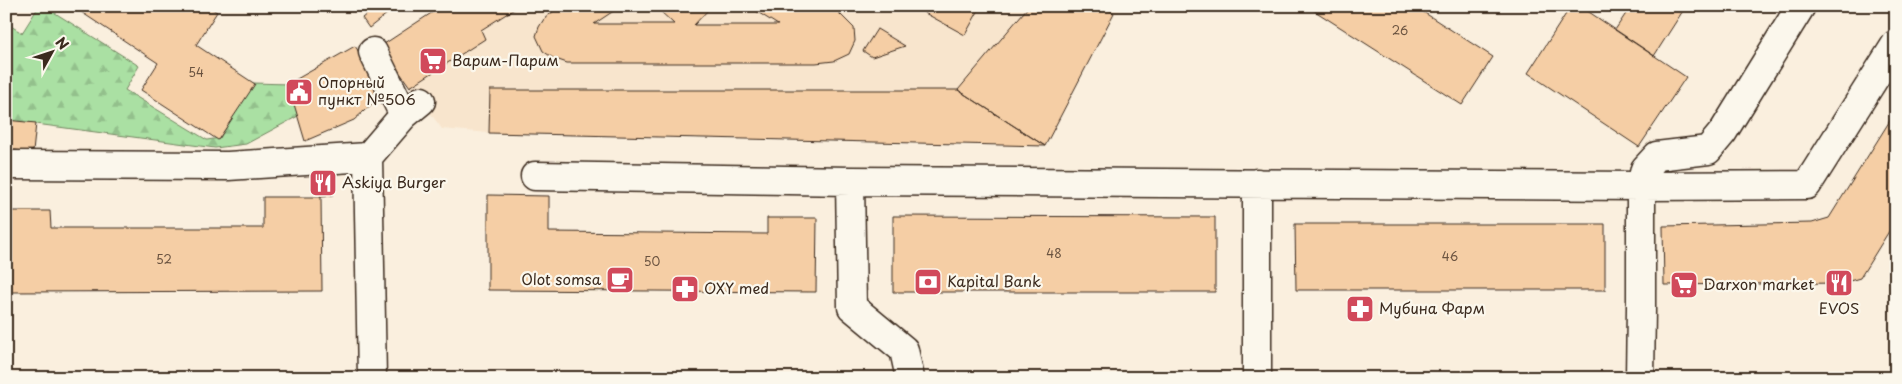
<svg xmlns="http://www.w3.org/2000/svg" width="1902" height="384" font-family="'Playpen Sans',sans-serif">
	<defs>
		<pattern id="forest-firs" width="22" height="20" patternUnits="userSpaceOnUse" patternTransform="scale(1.25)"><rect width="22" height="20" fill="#aae0a3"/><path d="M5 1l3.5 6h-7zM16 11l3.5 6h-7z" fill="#93c08c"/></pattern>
	</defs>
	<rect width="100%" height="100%" fill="#faefde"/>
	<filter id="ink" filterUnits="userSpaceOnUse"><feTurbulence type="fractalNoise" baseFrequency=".02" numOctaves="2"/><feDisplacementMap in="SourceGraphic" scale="10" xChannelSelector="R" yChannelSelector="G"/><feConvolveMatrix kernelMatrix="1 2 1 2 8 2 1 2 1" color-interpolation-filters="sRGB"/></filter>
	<g filter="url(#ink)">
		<!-- built -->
		<path fill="#f8e5cd" d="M442,6H1130L1114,13L1045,146L489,133L442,129L381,46Z"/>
		<!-- forest -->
		<path fill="url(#forest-firs)" stroke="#728560" d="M39,6H44L139,66L125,90L207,140L220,138L253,83L288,84L298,116L246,144L215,148L6,120V23L22,33Z"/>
		<!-- building -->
		<path fill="#f5cea5" stroke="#3b2a1e" d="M72,6H208L217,12L196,45L255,84L218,140L141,90L158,63Z
			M377,6H397L369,28L362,18Z
			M442,6H519L481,30L485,39L410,87L381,46Z
			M560,6H621L594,24H674L659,10V6H709V9L694,25H778L748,6H828L836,10L854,28L855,41L849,54L834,61L816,63H567L553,58L543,51L536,36L539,27L544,19Z
			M912,6H981L965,35Z
			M1029,6H1101L1114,13L1045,146L958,90Z
			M1307,6H1414L1493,57L1462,105Z
			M1571,6H1580L1686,77L1639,147L1528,73Z
			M1631,6H1686L1654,56L1615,30Z
			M877,29L905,46L872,57L863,51Z
			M355,46L368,66L375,83V95L373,103L354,120L305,141L288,84Z
			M490,90H958L1045,146L489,133Z
			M1896,111V220L1860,278L1846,282L1839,283L1664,285L1663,226L1812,223L1829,218Z
			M6,120L36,123L33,152L6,149Z
			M327,169L332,196L321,197L315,172Z
			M488,195L549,196V232L767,234V218H817L816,292L488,290Z
			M263,197H321L322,291L6,292V211H50L51,228H263Z
			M893,216L1215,217V292H893Z
			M1295,224H1605V290H1296Z"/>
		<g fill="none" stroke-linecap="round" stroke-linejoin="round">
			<defs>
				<path id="minor" d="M373,52L404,115
					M6,165L228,166L368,157
					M535,176L850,181L1641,186L1645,169L1657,156L1708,150L1723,132L1801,6
					M850,181L852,307L904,350L910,378
					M1257,183V378
					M372,378L368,157L404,115L421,101
					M1640,378L1641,308V186L1807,185L1896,44"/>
			</defs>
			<!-- minor casing -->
			<use href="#minor" stroke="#3b2a1e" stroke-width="31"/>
			<!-- minor -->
			<use href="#minor" stroke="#fbf7ec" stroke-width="28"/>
		</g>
	</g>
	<!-- icons -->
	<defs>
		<symbol id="supermarket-square" viewBox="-11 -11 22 22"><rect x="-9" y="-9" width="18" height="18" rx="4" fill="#d1495b" stroke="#fbf7ec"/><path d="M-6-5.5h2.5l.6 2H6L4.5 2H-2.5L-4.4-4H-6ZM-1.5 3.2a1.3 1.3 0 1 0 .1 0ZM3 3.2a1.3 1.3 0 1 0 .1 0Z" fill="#fff"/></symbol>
		<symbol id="civic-square" viewBox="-11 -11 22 22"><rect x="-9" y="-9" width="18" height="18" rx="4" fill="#d1495b" stroke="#fbf7ec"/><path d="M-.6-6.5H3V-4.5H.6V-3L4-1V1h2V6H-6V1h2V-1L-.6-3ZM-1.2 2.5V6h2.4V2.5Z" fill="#fff"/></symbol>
		<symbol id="restaurant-square" viewBox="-11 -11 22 22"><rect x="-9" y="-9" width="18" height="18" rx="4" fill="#d1495b" stroke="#fbf7ec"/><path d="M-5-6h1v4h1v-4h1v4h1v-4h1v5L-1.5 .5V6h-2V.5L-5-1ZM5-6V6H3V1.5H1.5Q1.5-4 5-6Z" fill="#fff"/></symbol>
		<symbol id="cafe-square" viewBox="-11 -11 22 22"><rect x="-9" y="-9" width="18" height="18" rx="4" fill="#d1495b" stroke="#fbf7ec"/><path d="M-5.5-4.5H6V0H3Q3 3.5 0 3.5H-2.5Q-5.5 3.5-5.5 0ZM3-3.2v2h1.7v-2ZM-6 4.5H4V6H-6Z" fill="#fff"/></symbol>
		<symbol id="bank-square" viewBox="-11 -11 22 22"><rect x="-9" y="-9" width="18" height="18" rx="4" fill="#d1495b" stroke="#fbf7ec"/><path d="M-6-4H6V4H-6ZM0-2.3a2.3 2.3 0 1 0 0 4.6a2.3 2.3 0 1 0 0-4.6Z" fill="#fff"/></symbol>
		<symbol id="pharmacy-square" viewBox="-11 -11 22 22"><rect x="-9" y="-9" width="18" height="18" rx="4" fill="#d1495b" stroke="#fbf7ec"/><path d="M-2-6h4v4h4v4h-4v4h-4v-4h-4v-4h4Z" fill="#fff"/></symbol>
	</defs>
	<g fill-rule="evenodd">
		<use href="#supermarket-square" x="417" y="45" width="32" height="32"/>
		<use href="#civic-square" x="283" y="76" width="32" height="32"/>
		<use href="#restaurant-square" x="307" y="167" width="32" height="32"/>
		<use href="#cafe-square" x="604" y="264" width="32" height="32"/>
		<use href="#bank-square" x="912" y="266" width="32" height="32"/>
		<use href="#restaurant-square" x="1823" y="267" width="32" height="32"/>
		<use href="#supermarket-square" x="1668" y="269" width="32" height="32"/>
		<use href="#pharmacy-square" x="669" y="273" width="32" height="32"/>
		<use href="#pharmacy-square" x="1344" y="293" width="32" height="32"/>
	</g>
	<g text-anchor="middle" stroke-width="4.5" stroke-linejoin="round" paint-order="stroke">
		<!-- number labels -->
		<g font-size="12" fill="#6a5340">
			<text x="1400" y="35">26</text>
			<text x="196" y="77">54</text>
			<text x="1054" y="258">48</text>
			<text x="1450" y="261">46</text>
			<text x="164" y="264">52</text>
			<text x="652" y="266">50</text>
		</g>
		<!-- poi labels -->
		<g font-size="15" fill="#3b2a1e" stroke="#fbf7ec" text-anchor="start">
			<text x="452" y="66">Варим-Парим</text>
			<text x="318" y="88">Опорный<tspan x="318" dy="17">пункт №506</tspan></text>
			<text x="342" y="188">Askiya Burger</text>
			<text x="601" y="285" text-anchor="end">Olot somsa</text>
			<text x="947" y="287">Kapital Bank</text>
			<text x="1703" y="290">Darxon market</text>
			<text x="704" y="294">OXY med</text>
			<text x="1379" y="314">Мубина Фарм</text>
			<text x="1839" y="314" text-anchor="middle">EVOS</text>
		</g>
	</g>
	<!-- margin -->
	<rect width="1902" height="384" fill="none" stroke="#fbf7ec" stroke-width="25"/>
	<rect x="12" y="12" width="1877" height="359" fill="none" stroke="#3b2a1e" stroke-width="2" filter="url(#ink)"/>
	<!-- north arrow -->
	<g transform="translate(52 52) rotate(50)" stroke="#fbf7ec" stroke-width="4" paint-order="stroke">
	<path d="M0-4L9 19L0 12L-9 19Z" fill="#3b2a1e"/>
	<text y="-8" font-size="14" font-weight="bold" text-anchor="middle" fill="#3b2a1e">N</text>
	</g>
</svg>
